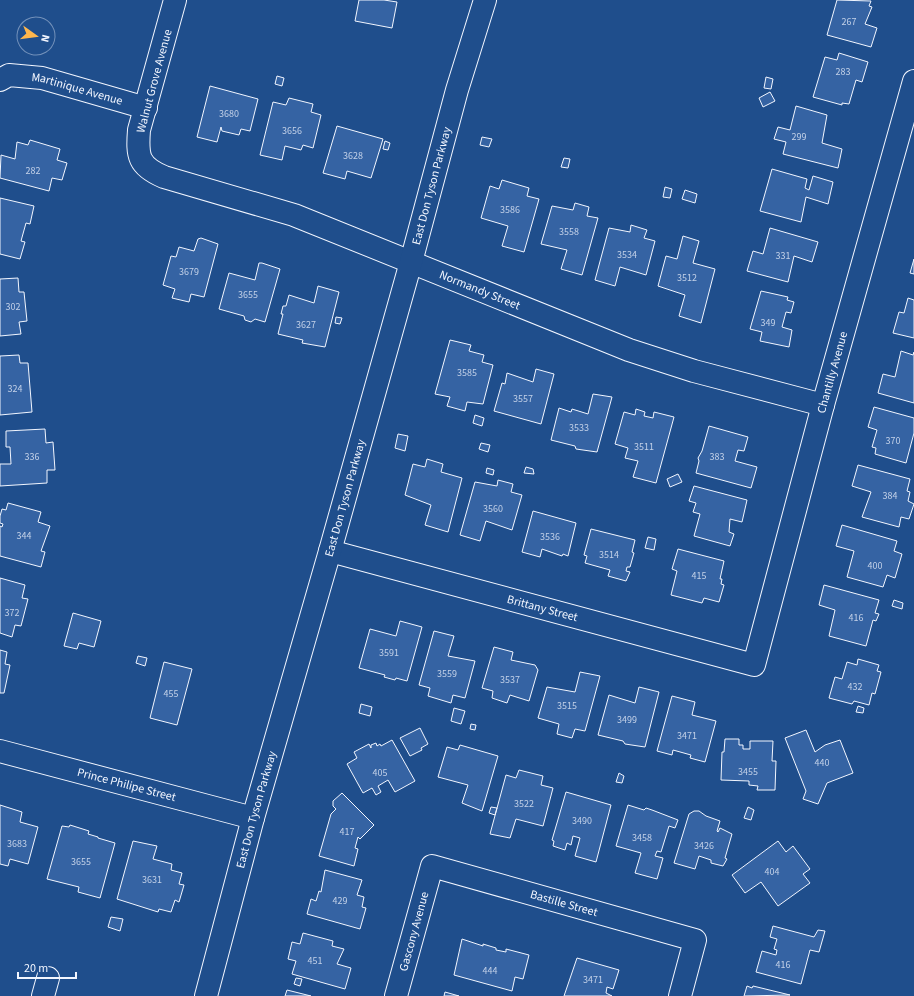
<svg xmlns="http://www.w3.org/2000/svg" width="914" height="996" font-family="'Source Sans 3',sans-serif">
	<rect width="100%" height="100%" fill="#1f4e8c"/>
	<!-- building -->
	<path fill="#3563a3" stroke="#f2f6ff" d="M359,0H384L397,2L392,28L355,21Z
		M837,0L871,1L869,6L872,7L865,24L877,28L871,47L827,35Z
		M839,53L868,62L862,82L856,80L849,104L842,103V105L813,97L825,57L837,60Z
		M277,76L284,78L282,86L275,84Z
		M766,77L773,79L771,89L764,88Z
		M210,86L258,99L250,131L241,129L239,135L222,131L221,127L217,142L197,137Z
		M770,92L775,101L763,107L759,98Z
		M289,98L313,104L311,112L321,115L313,148L303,145L301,150L285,146L282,160L260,155L273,102L286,105Z
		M796,106L827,115L822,143L842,149L838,168L783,154L786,142L774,139L778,127L790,130Z
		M337,126L383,139L371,178L347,171L345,179L323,173Z
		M482,137L492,139L489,147L480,145Z
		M30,140L60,149L57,160L67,163L62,180L52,178L49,191L0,178L1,155L15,159L17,142L28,145Z
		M385,141L390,143L388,150L383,149Z
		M564,158L570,159L568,168L561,167Z
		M772,169L807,179L805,188L809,190L813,176L833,182L828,204L806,197L801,222L760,211Z
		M502,180L529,188L527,196L539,199L524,252L502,246L508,226L481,218L490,186L499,189Z
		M665,187L672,189L670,198L663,197Z
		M685,190L697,194L695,203L682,199Z
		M0,198L34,206L30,224L26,223L21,241L25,242L20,259L0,254Z
		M575,203L589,207L587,216L598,218L582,275L561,269L567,250L541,244L552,206L573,210Z
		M631,225L647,230L644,238L655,241L646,275L620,267L615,286L595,280L609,228L630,232Z
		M770,228L818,242L812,262L794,256L788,282L747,271L753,251L763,254Z
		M683,236L699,241L693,263L715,269L701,323L679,316L685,295L658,286L666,256L677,259Z
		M201,238L218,244L204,297L191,294L189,302L172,298L175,289L163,285L171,256L176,257L179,247L194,251L198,239Z
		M914,259V274L910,273Z
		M259,263H262L280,269L265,322L255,319L251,322L245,320L244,316L219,309L229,273L255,280Z
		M18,278L19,292H24L27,321L19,322L21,334L0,336V279Z
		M318,286L339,292L325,347L302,343L303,340L278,334L283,314H281L283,306H286L289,295L314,303Z
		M761,291L788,297L787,300L794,302L791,313L786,312L782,327L792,330L789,347L760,341L762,332L750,329Z
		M908,298L914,300V338L893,333L899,312L904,313Z
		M336,317L342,318L340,324L335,323Z
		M450,340L471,345L469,351L484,355L482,362L493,365L483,404L467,402L465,411L447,406L450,397L435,394Z
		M901,351L913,355L914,352V403L878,393L883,374L895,377Z
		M19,355L20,363H28L32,412L0,415V356Z
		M536,369L554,374L541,424L494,411L502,383L505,384L507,373L533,382Z
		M593,394L612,397L597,452L576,449L575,446L551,440L559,408L571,412L572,409L588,414Z
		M874,407L914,418V433L906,463L875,454L876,448L872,447L877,430L868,427Z
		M636,409L645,412L644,416L653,418L654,412L674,417L656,483L633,477L638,461L625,458L628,448L615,444L624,412L635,415Z
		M475,415L484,418L482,426L473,423Z
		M709,426L748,437L744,451L738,450L735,461L757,467L751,488L696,473L699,461L698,458L702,451Z
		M45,429L46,443L53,442L55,470H47V483L0,486V464H11L10,447H6V431Z
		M398,434L408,436L405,451L395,448Z
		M481,443L490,445L488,452L479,449Z
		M427,459L443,464L441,472L462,478L448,532L425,525L431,505L405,495L413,464L425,467Z
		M858,465L910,479L907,491L910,492L908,501L914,504L909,519L901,517L899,527L862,517L871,492L852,486Z
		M526,467L533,469L534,474L524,473Z
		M487,468L494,470L493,475L486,473Z
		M678,474L682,482L670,487L667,479Z
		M498,480L513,484L511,492L522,495L512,530L486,521L480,541L460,535L475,482L497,486Z
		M694,486L747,500L742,522L730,519L729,532L734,534L730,546L694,536L700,514L693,512L696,503L689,501Z
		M8,503L41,512L38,522L50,526L41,551L45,552L41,567L0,556V526L2,527L3,524L0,523V516L2,509L6,510Z
		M533,511L576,523L568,556L563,554L562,556L542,549L540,557L522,552Z
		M842,525L897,541L894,551L902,554L895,578L887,575L883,587L847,577L854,551L836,546Z
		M591,529L635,540L632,552L634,553L630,567H627L626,571L630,572L626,581L608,576L610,570L585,563L587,556L584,555Z
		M648,537L656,539L654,550L645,548Z
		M678,549L724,561L720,579H722L721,584L724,585L719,602L704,598L702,603L671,595L677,571L672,569Z
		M0,578L25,585L22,598L28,599L21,626L15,625L12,637L0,633Z
		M824,585L879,600L875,613L879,614L876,621L873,620L866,646L829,636L835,610L819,605Z
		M894,600L903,603L902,609L892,606Z
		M73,613L101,621L94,647L79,643L77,649L64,646Z
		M400,621L422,627L407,681L396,678L395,680L384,677L385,675L359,668L370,629L396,636Z
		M434,631L454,636L448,656L475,661L465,698L453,695L451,703L428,696L430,688L419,685Z
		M494,647L513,652L511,660L535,665L538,670L529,701L510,695L507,703L492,698L493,691L482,688Z
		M0,650L7,652L5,664L10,665L4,693H0Z
		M138,656L147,658L145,666L136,663Z
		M858,659L879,665L877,671L881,672L875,694L872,693L869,705L854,701L852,704L829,698L835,677L842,679L847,662L857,665Z
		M164,662L192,669L177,725L150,718Z
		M580,672L600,676L585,731L575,729L572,738L557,734L559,724L538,718L547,687L575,692Z
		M639,687L659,692L645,747L625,744L623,741L598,735L609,695L635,703Z
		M672,696L695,702L692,715L716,721L705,762L690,758L691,755L673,750L672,755L657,751Z
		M361,704L372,707L370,716L359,713Z
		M858,706L864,708L863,713L856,712Z
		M454,708L465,711L461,724L451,721Z
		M471,724L476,725L475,730L470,729Z
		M420,728L428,744L421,748L422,750L410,756L400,738Z
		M806,730L815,752L825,745L840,740L853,773L827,783L818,804L803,799L806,791L785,738Z
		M725,739H739V745H743V749H750V741H773L772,761H776L775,790H757L758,786L749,785V781L721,780L722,752H724Z
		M392,740L415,781L395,792L388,780L378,786L381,792L376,795L372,788L363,793L347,764L357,758L354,752L369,744L371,748V745L376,743L377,746L380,744L381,746Z
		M460,745L498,756L482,811L462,803L468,785L438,777L447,747L458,750Z
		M519,770L543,776L541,785L553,788L543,826L516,819L510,838L490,834L506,775L516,778Z
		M619,773L624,776L622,783L616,782Z
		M566,792L611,805L596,862L575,856L580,838L573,836L571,845L567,843L565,850L553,846L554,841L552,840Z
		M342,793L374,825L360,839L358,837L355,848L358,849L354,866L319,856L331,814L336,809L333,806V801Z
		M0,805L22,812L20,822L38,827L28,864L10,859L8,866L0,864Z
		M628,805L644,810L646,808L652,810L678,820L675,828L669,826L661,852L657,851L655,856L663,858L657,879L635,873L641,853L616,846Z
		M491,807L497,808L495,815L489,813Z
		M748,807L754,810L751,820L744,818Z
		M694,811H699L706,816L720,821L717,831L718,832L720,828L732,834L725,858L727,859L723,866L711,863V860L699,856L695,869L674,863L689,814Z
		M70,825L89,831L88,834L98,837V838L115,843L100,898L78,892L79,887L47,879L62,826L69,827Z
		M133,841L157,846L153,859L172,864L171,870L182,873L179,884L184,885L179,902L175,900L171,912L159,909L158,912L117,899Z
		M778,841L786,852L793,846L810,869L803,874L810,883L778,906L761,882L745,893L732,875Z
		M325,870L362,880L357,895L364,897L362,907L366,908L360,929L307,914L311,899L316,901L319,891L321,892Z
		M111,917L123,919L120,931L108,927Z
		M773,926L814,937L818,930L825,931L819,952L810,950L801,984L756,972L762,951L776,955L777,950L774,949L777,939L770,937Z
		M303,933L333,941L332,946L344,949L337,964L351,968L345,989L292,974L296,961L288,959L292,942L300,944Z
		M462,939L483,946V944L496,948V950L506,952V949L529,955L523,979L515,977L512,991L454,975Z
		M577,958L619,970L613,989L607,987L606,993L612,996H564Z
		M296,978L302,979L300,986L294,984Z
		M747,986L752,988L753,986L790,995L744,996Z
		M287,990L311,996H285Z
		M445,992L459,996H444Z"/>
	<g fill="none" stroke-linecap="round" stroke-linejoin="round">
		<defs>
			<g id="minor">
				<path id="s1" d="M175,0L139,130C137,156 138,166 164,177L294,215L629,350L694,371L823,405"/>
				<path id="s2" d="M0,80L9,75L42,78L146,108"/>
				<path id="s3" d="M330,551L754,665L823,405L914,81"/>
				<path id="s4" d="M0,751L253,818"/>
				<path d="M43,996L48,978"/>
				<path id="s5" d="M396,996L432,866L695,940L680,996"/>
			</g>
			<g id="major">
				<path id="s6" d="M206,996L253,818L330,551L411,262L457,90L485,0"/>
			</g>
		</defs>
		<!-- minor casing -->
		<use href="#minor" stroke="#f2f6ff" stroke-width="24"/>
		<!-- major casing -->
		<use href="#major" stroke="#f2f6ff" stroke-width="24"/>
		<!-- minor -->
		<use href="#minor" stroke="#1f4e8c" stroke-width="22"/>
		<!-- major -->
		<use href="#major" stroke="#1f4e8c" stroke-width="22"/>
	</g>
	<g text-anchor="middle" stroke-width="3" stroke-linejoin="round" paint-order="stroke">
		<!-- number labels -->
		<g font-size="10" fill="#c3d1e8">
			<text x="849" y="25">267</text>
			<text x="843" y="75">283</text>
			<text x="229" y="117">3680</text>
			<text x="292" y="134">3656</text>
			<text x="799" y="140">299</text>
			<text x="353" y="159">3628</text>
			<text x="33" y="174">282</text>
			<text x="510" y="213">3586</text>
			<text x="569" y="235">3558</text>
			<text x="627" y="258">3534</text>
			<text x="783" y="259">331</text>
			<text x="189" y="275">3679</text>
			<text x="687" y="281">3512</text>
			<text x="248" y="298">3655</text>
			<text x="13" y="310">302</text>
			<text x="768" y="326">349</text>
			<text x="306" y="328">3627</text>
			<text x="467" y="376">3585</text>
			<text x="15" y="392">324</text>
			<text x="523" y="402">3557</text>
			<text x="579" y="431">3533</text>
			<text x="893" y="444">370</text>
			<text x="644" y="450">3511</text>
			<text x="32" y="460">336</text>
			<text x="717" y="460">383</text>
			<text x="890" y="499">384</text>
			<text x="493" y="512">3560</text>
			<text x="24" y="539">344</text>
			<text x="550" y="540">3536</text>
			<text x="609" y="558">3514</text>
			<text x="875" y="569">400</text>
			<text x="699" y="579">415</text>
			<text x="12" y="616">372</text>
			<text x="856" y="621">416</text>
			<text x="389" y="656">3591</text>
			<text x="447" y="677">3559</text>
			<text x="510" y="683">3537</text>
			<text x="855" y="690">432</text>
			<text x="171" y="697">455</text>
			<text x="567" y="709">3515</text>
			<text x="627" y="723">3499</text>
			<text x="687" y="739">3471</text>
			<text x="822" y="766">440</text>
			<text x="748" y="775">3455</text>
			<text x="380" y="776">405</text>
			<text x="524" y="807">3522</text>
			<text x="582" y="824">3490</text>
			<text x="347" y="835">417</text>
			<text x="642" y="841">3458</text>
			<text x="17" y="847">3683</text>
			<text x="704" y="849">3426</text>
			<text x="81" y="865">3655</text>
			<text x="772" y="875">404</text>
			<text x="152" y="883">3631</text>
			<text x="340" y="904">429</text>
			<text x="315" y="964">451</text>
			<text x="783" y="968">416</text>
			<text x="490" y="974">444</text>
			<text x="593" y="983">3471</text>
		</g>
		<!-- street labels -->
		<g font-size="12" fill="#f2f6ff" stroke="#1f4e8c">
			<text transform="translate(154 81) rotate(-75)" y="4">Walnut Grove Avenue</text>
			<text dy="4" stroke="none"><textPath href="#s2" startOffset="80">Martinique Avenue</textPath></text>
			<text dy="4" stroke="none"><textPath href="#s6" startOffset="841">East Don Tyson Parkway</textPath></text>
			<text dy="4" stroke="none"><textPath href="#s1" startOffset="530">Normandy Street</textPath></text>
			<text dy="4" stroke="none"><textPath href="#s3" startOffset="742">Chantilly Avenue</textPath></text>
			<text dy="4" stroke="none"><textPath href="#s6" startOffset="517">East Don Tyson Parkway</textPath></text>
			<text dy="4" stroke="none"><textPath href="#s3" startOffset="220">Brittany Street</textPath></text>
			<text dy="4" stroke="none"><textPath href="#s4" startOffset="131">Prince Philipe Street</textPath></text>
			<text dy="4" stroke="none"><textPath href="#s6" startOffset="193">East Don Tyson Parkway</textPath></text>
			<text dy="4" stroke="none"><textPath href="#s5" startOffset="272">Bastille Street</textPath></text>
			<text dy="4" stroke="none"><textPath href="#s5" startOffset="67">Gascony Avenue</textPath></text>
		</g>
	</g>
	<!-- north arrow -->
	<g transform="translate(36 36) rotate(104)"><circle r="19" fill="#1f4e8c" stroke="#7391ba"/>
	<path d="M0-3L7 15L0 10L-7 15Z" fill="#ffb74d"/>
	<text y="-6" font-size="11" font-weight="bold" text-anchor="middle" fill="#f2f6ff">N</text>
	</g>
	<!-- scale -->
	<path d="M18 972v6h58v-6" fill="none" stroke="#f2f6ff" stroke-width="2"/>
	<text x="24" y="972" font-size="12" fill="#f2f6ff" stroke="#1f4e8c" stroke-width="3" paint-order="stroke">20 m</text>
</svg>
